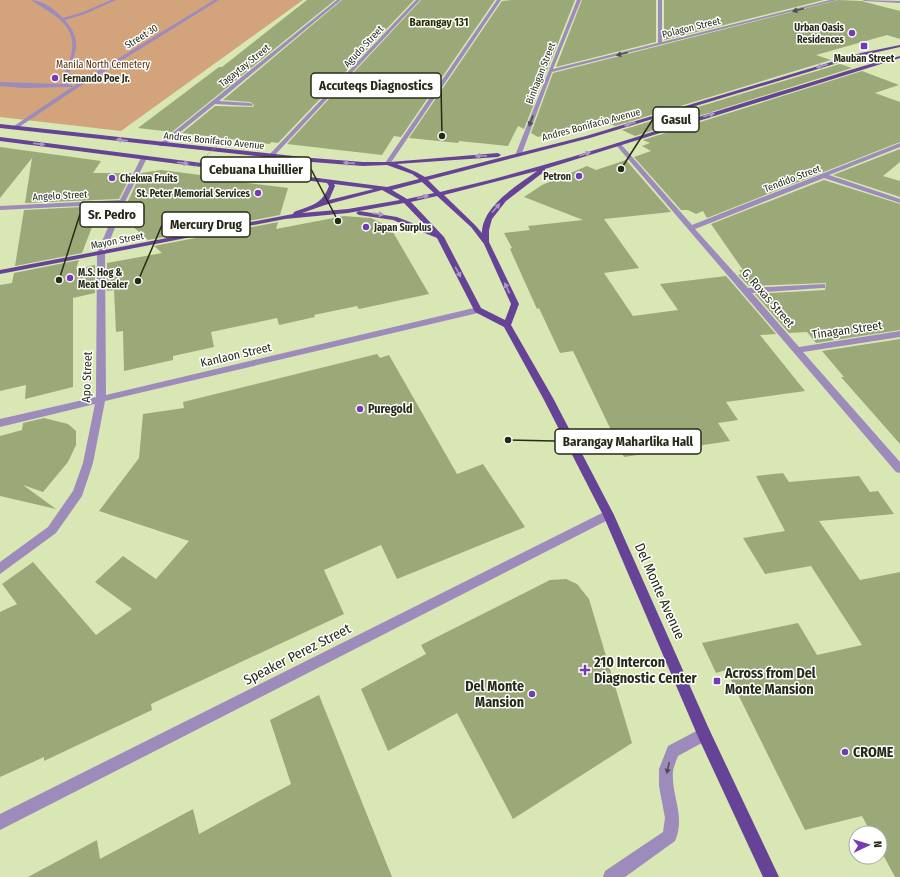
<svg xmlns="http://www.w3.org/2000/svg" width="900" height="877" font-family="'Fira Sans Condensed',sans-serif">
	<rect width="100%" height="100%" fill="#d8e7b4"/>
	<!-- green -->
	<path fill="#d3a47c" d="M0,0H303L121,131L0,117Z"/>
	<!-- building -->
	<path fill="#9ba978" d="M307,0H335L172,132L138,128L219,67H222Z
		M342,0H414L278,143L271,142L270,144L182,133L215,106L253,107L254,105L250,102L223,100Z
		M421,0H495L401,137L394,136L382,155L287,144Z
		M512,0H575L524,129L518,126L508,146L459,141L458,143L409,138L502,1Z
		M582,0H656V42L556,67Z
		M664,0H824L664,40Z
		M838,0L861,1L900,11V39L887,35L816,55L831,60L615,126L600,119L538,137L531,133L553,73Z
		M840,64L852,68L635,136L622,130Z
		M862,71L899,85L875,93L900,102V142L707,218L703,211L696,214L688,210H681L634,157L651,151L642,146L650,143L643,140Z
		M0,147L101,161L93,173H132L119,199L25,203L32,158L0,198Z
		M900,149V162L883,176L900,181V197L833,175Z
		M626,160L671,212L604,219L639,268L604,273L633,316L678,310L660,284L726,276L776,334L760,335L805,391L726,402L738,420L718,423L730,441L624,457L573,351L560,353L539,308L537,309L510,249L512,248L504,233L530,230L528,226L583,220L524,197L542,185L587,166L596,170Z
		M161,170L224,178L223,180L288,188L280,215L148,240L121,216L141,173Z
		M824,180L900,204V330L816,343L807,332L789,333L755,294L825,290L826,283L749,286L738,275L742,274L739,270H743L711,224Z
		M100,206L82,253L15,266L24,210Z
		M344,216L371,218L390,227L429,294L359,309L357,306L314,315L315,317L279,325L277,318L211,332L214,347L173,356V360L124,371L123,331L116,332L114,290L107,291V263L162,253L154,246L278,222L276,229Z
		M79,260L76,269L95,265V293L73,298V387L25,399L26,385L0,391V285L12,283L14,273Z
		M900,339V444L841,377H844L822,351Z
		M377,354L380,358L389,355L457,474L483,464L525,527L397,579L381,545L324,570L344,614L151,704L152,710L44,761V757L0,777V612L17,604L2,584L33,562L96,635L132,609L95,582L123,556L156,579L189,541L99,511L139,458L143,414L184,408L183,402Z
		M44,418L68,424L76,431V445L68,462L43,492L23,485L56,509L0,496V436L22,430L23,423Z
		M783,473L789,482L859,476L870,492L878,491L894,514L819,521L860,580L900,572V877H895L880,849V833H871L862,816L805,830L726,670L716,673L702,643L798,623L817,655L862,645L811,566L765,574L743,538L785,531L756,476Z
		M566,579L577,584L589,599L632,743L513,819L457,713L388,751L361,689L426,654L421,645L550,580Z
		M319,695L392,877H28L97,840L100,859L193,809L199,834L291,784L270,720Z"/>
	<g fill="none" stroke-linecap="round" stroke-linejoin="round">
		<!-- path -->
		<path stroke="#99a47d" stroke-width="2" stroke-dasharray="0.5 2" stroke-linecap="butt" d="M744,224L767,240L780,258"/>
		<!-- minor -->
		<path fill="#9c8bbb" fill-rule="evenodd" d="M31,0C43,0 55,10 63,18L83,12L111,0H116L85,14L65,20C87,46 70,57 67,84L72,85V87L23,88L0,86V82L62,84C63,74 69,65 71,55C79,24 51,14 31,0Z
			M214,0H219L79,87L16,129L11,128L75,85Z
			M337,0H341L219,101L250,103L253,105L252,106L215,104L163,146H159V144Z
			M416,0H420L273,157H269V155Z
			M497,0H501L390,164H386L385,163Z
			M577,0H581L553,69L658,43V0H662V42L830,0H837L552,72L522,153L517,154L516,153Z
			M862,0L900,1V3L864,1Z
			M616,143H620L692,225L900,143V147L829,175L900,199V203L824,178L695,229L748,288L825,284V288H822L752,293L799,347L900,331V337L803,352L900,462V473L896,472L616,145Z
			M144,156L147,158L125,202L105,253L106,395L478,307L482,310L478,313L105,401L93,463L82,496L56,533L0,574V562L48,527L73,491L83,463L95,404L0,427V419L96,397L97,253L118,204L0,210V206L120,200L141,158Z
			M608,510L612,512L614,515L612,518L0,830V814Z
			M704,727L709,729L711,734L709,739L678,756C676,761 674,766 673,771C671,797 686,815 675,841L625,877H603L605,871L663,832L665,818L659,786V769L668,746Z"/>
		<!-- major -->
		<path fill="#674397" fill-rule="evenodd" d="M900,45V47L864,55L590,138L428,180L440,192C560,165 675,123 792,88C828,77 864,65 900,56V58L545,169V171L506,201L492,219L489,230V242L519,304L511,325L553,398L614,515L709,729L779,877H763L699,739L603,515L543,398L504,327L475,312L437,238L393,220L359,215L356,213L359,211L397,217L430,230L404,203L348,213L285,219L0,274V270L293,214L294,212C311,205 322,205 329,186L327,183L0,141V137L387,187L419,179L412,174L387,165L363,166L312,162L0,128V124L312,158L363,162H390L498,153L501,155L498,157L397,164L416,172L425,177L586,136L861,53ZM537,171C518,185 482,206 482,233L475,225L444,195ZM422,182L434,193L407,199L392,190ZM334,184L374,189L329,200L335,186ZM382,190L400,200L348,209L302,213L325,205ZM437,196L471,227L484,244L511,304L505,320L481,308L444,237L411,202Z"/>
		<!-- path-bridge -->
		<path stroke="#99a47d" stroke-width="1.5" stroke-dasharray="0.5 1.5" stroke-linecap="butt" d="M194,167L218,145"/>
	</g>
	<!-- one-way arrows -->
	<defs><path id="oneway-solid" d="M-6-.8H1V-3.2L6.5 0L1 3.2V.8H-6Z"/></defs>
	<g fill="#4f4d51">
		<use href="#oneway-solid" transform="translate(798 10) rotate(166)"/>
		<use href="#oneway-solid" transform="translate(622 54) rotate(166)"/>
		<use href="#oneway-solid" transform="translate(531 121) rotate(110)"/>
		<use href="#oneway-solid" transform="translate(668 768) rotate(103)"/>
	</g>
	<g fill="#ab98c6">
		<use href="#oneway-solid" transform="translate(822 66) rotate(163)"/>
		<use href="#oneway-solid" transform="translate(709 115) rotate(-17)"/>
		<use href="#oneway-solid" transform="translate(630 124) rotate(163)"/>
		<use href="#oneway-solid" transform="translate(122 140) rotate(-173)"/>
		<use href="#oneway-solid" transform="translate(39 144) rotate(7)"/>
		<use href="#oneway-solid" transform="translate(585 154) rotate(-17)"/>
		<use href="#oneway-solid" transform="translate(481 156) rotate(177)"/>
		<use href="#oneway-solid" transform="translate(183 163) rotate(7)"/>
		<use href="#oneway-solid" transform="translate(349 163) rotate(-176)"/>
		<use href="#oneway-solid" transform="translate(423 197) rotate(-12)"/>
		<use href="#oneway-solid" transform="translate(496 208) rotate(-50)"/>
		<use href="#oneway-solid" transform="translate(378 214) rotate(8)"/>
		<use href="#oneway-solid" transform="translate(458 272) rotate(62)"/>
		<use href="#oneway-solid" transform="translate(507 288) rotate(-115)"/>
	</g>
	<!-- markers -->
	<g fill="#733cb3" stroke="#fff" stroke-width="1.5">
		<circle cx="852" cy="33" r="4"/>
		<rect x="860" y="42" width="8" height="8" rx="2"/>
		<circle cx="55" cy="78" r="4"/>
		<circle cx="579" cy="176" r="4"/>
		<circle cx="112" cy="178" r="4"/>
		<circle cx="258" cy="193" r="4"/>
		<circle cx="366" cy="227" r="4"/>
		<circle cx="70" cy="278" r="4"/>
		<circle cx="360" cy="409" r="4"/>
		<path d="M583 664h4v4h4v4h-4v4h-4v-4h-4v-4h4z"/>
		<rect x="713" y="677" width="8" height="8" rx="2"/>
		<circle cx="532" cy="694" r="4"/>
		<circle cx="845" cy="752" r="4"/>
	</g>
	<g text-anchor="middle" stroke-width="3" stroke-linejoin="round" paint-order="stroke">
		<!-- far-street labels -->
		<g font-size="10" fill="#262b18" stroke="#fff">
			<text transform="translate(691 27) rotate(-14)" y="4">Polagon Street</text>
			<text transform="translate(141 36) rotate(-32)" y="4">Street 30</text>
			<text transform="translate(363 46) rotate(-47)" y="4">Agudo Street</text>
			<text transform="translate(244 65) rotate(-39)" y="4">Tagaytay Street</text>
			<text transform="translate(540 73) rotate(-69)" y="4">Binhagan Street</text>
			<text transform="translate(591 124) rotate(-15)" y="4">Andres Bonifacio Avenue</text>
			<text transform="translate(214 140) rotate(6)" y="4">Andres Bonifacio Avenue</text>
			<text transform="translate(792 178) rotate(-21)" y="4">Tendido Street</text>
			<text transform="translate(60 195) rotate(-3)" y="4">Angelo Street</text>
			<text transform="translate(117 240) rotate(-11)" y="4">Mayon Street</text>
		</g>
		<!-- far-poi labels -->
		<g font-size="10" font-weight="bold" fill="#262b18" stroke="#fff" text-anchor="start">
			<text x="844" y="31" text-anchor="end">Urban Oasis<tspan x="844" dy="12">Residences</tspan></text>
			<text x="864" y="62" text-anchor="middle">Mauban Street</text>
			<text x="63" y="82">Fernando Poe Jr.</text>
			<text x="571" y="180" text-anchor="end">Petron</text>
			<text x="120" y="182">Chekwa Fruits</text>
			<text x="250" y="197" text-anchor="end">St. Peter Memorial Services</text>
			<text x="374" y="231">Japan Surplus</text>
			<text x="78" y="276">M.S. Hog &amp;<tspan x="78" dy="12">Meat Dealer</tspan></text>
		</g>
		<!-- far-park labels -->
		<g font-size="10" fill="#512a00" stroke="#fff">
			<text x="103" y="68">Manila North Cemetery</text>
		</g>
		<!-- far-neighbourhood labels -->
		<g font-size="11" font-weight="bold" fill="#252f00" stroke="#fff">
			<text x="439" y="26">Barangay 131</text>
		</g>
		<!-- street labels -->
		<g font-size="12" fill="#262b18" stroke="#fff">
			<text transform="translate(768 298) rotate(49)" y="4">G. Roxas Street</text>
			<text transform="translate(847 330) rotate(-8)" y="4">Tinagan Street</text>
			<text transform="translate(236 355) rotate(-13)" y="4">Kanlaon Street</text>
			<text transform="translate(87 377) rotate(-88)" y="4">Apo Street</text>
		</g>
		<!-- poi labels -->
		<g font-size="12" font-weight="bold" fill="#262b18" stroke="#fff" text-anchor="start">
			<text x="368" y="413">Puregold</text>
		</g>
		<!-- near-street labels -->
		<g font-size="14" fill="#262b18" stroke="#fff">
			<text transform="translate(660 591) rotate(66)" y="5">Del Monte Avenue</text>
			<text transform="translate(297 654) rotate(-27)" y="5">Speaker Perez Street</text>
		</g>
		<!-- near-poi labels -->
		<g font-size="14" font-weight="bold" fill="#262b18" stroke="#fff" text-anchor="start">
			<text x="594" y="667">210 Intercon<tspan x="594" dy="16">Diagnostic Center</tspan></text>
			<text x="725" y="678">Across from Del<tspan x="725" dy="16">Monte Mansion</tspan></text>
			<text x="524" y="691" text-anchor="end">Del Monte<tspan x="524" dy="16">Mansion</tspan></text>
			<text x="853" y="757">CROME</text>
		</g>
	</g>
	<!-- callouts -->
	<path fill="none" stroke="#262b18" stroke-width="1.5" d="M442 136L441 86M621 169L653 119M338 221L311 169M59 280L80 214M138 281L162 225M508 440L555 441"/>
	<g fill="#262b18" stroke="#fff" stroke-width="1.5">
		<circle cx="442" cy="136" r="4"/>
		<circle cx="621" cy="169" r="4"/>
		<circle cx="338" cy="221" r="4"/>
		<circle cx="59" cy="280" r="4"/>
		<circle cx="138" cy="281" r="4"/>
		<circle cx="508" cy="440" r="4"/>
	</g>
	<g fill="#fff" stroke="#262b18" stroke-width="1.5">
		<rect x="311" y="73" width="130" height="25" rx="4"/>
		<rect x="653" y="107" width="46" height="25" rx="4"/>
		<rect x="201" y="157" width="110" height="25" rx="4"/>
		<rect x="80" y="202" width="64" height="25" rx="4"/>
		<rect x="162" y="212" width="88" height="25" rx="4"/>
		<rect x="555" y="429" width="146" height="25" rx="4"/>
	</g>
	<g font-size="13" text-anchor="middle" font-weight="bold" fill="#262b18">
		<text x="376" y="90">Accuteqs Diagnostics</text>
		<text x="676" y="124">Gasul</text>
		<text x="256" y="174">Cebuana Lhuillier</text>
		<text x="112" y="219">Sr. Pedro</text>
		<text x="206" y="229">Mercury Drug</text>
		<text x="628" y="446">Barangay Maharlika Hall</text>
	</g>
	<!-- north arrow -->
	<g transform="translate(868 845) rotate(86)"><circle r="19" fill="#ffffff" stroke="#a8aaa3"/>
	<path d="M0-3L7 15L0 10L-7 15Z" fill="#733cb3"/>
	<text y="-6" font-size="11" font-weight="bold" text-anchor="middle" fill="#262b18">N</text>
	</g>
</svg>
